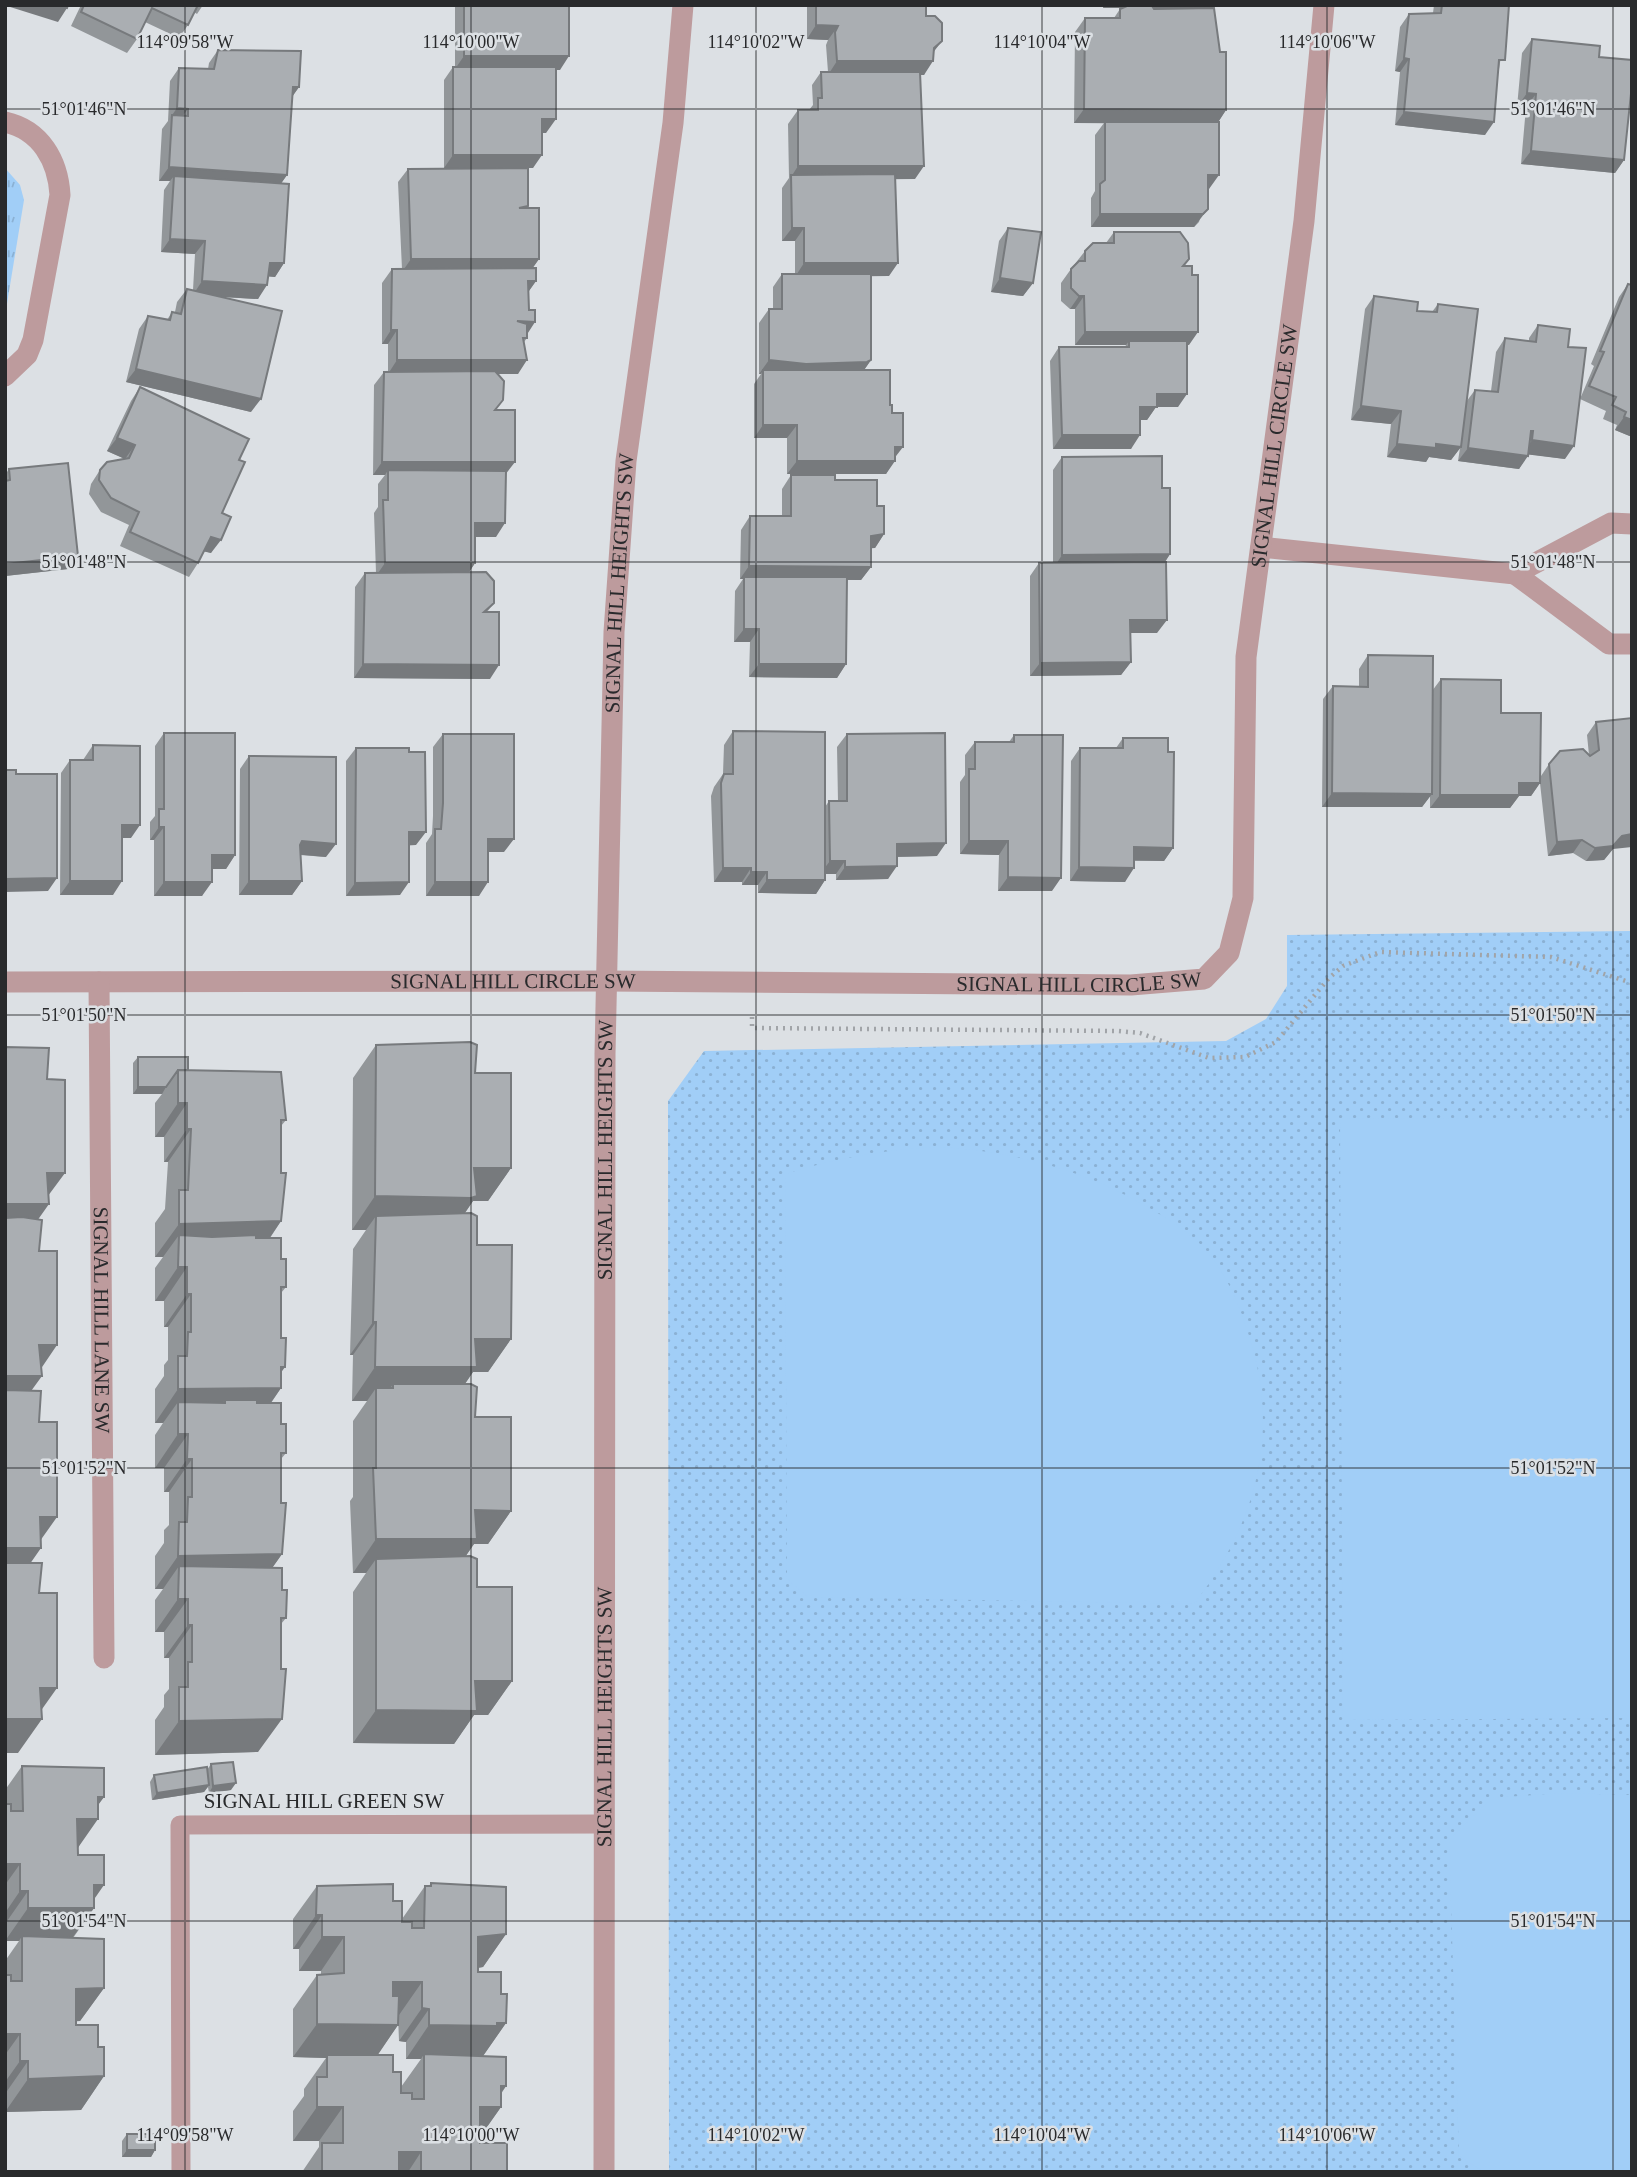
<svg xmlns="http://www.w3.org/2000/svg" width="1637" height="2177" font-family="'Times New Roman',serif">
	<defs>
		<pattern id="grass-tufts" width="24" height="20" patternUnits="userSpaceOnUse" patternTransform="scale(1.75)"><rect width="24" height="20" fill="#a1cef7"/><path d="M3 7l-1-3M5 7V3M7 7l1-3M15 17l-1-3M17 17v-4M19 17l1-3" fill="none" stroke="#8bb1d4"/></pattern>
		<pattern id="park-dots" width="8" height="8" patternUnits="userSpaceOnUse" patternTransform="scale(1.75)"><rect width="8" height="8" fill="#a1cef7"/><path d="M2 2h.1M6 6h.1" fill="none" stroke="#8bb1d4" stroke-width="1.8" stroke-linecap="round"/></pattern>
	</defs>
	<rect width="100%" height="100%" fill="#dce0e4"/>
	<!-- grass -->
	<path fill="url(#grass-tufts)" d="M5,168L20,185L24,200L5,316Z"/>
	<!-- park -->
	<path fill="url(#park-dots)" d="M1632,931V2172H669L668,1101L704,1051L1226,1041L1266,1019L1287,986V935Z"/>
	<!-- pitch -->
	<path fill="#a1cef7" d="M1632,1118V1718L1343,1720L1340,1119Z
		M940,1147C1017,1152 1085,1170 1151,1209C1168,1219 1189,1232 1203,1247C1225,1271 1240,1305 1249,1336C1281,1435 1256,1523 1194,1604L808,1597L787,1579L785,1174C837,1158 886,1149 940,1147Z
		M1560,1793L1632,1795V2172H1484L1459,2156L1449,1840L1492,1798Z"/>
	<g fill="none" stroke-linecap="round" stroke-linejoin="round">
		<!-- path -->
		<path stroke="#a1a4a8" stroke-width="4.5" stroke-dasharray="2 5" stroke-linecap="butt" d="M752,1017V1028L1118,1031L1140,1033L1209,1058L1245,1057L1276,1042L1329,978L1343,966L1380,952L1551,957L1632,983"/>
		<!-- service -->
		<path stroke="#bd9b9d" stroke-width="19" d="M181,2172L180,1825L604,1824"/>
		<!-- minor -->
		<g stroke="#bd9b9d" stroke-width="21">
			<path d="M5,122C41,130 58,161 60,195L33,340L27,355L5,376"/>
			<path d="M1632,524L1611,523L1515,574L1609,644H1632"/>
			<path d="M1261,547L1515,574"/>
			<path id="s1" d="M5,982L606,981L1131,985L1204,979L1229,953L1243,898L1246,657L1304,221L1324,5"/>
			<path id="s2" d="M99,982L104,1658"/>
			<path id="s3" d="M604,2172L605,1054L614,632L626,461L673,123L683,5"/>
		</g>
	</g>
	<!-- wall -->
	<path fill="#929699" fill-rule="evenodd" d="M81,5H203L197,14L194,12L188,25L179,38L145,22L137,39L127,53L71,26Z
		M455,5H569L560,70H556L546,133H542L533,168H528V206L526,208L539,259L532,268L536,281L529,291L527,338L524,342L518,374H497L496,410L506,474L496,537H475V563L469,572L494,603L487,612L490,679L354,678L355,587L365,573H376L374,513L378,507V484L385,475H373L374,385L384,372H388V344H382V283L392,269H402L398,182L408,169L444,168V80L453,67H455Z
		M807,5H926V16L934,52L924,75H920L915,179H896L889,276H871V360L864,370L890,405L895,458L886,474H787V438H754V384L761,374H759V323L769,309H773V287L782,274H795V241H782V188L789,178L788,124L798,110H809L813,105L812,85L821,72H828L826,45L828,40L807,39Z
		M1103,5H1215L1213,8H1153L1226,110L1218,122L1209,189H1208L1199,222L1194,227H1091V198L1095,191V135L1104,123H1074L1075,32L1085,18H1114L1120,9L1123,8H1103Z
		M1434,5H1509L1499,69L1485,135L1395,125L1400,72L1395,71L1400,27L1409,14L1433,13Z
		M1532,39L1624,160L1615,173L1521,164L1526,107H1517L1522,53Z
		M218,50L299,87L292,97L287,175L281,183L284,263L275,277L269,276L258,299L221,297L251,412L126,382L139,329L148,316L167,320L172,312H175L177,302L187,289L193,290L195,254L161,252L164,190L170,181H159L162,129L168,121L170,81L179,68L208,69L209,63Z
		M1008,228L1033,283L1023,296L991,292L999,241Z
		M1114,232L1189,259L1184,266L1189,345H1187L1178,407H1156L1147,420H1140L1131,449H1053L1050,361L1059,347H1125L1126,345H1075V309H1070L1061,301V283L1071,269L1085,251L1106,243Z
		M1628,284L1632,437L1615,430L1617,425L1603,419L1606,411L1580,399L1594,366L1591,364L1619,297Z
		M1374,296L1417,311L1432,312L1438,304L1466,402L1475,390L1491,391L1496,352L1505,338L1529,341V338L1538,325L1568,347L1565,459L1528,454L1519,469L1458,461L1460,448L1451,460L1429,457L1426,462L1387,457L1391,424L1351,420L1365,309Z
		M140,387L239,460L222,513L211,553L204,551L198,563L189,577L120,546L129,525L101,512L89,494L91,484L100,470L125,459L107,451L131,401Z
		M1062,457L1170,554L1165,562L1157,633H1131V662L1121,675L1030,676V576L1039,563L1053,562V470Z
		M9,469L78,556L68,569L5,576V475Z
		M791,475L877,506L884,534L875,548H871V567L861,580H847L846,664L837,678L749,677L750,642H734L735,591L743,579H740L741,530L750,516H782V489Z
		M1368,655L1432,691L1441,679L1501,713L1541,776L1549,764L1589,755L1587,735L1596,722L1613,849L1604,860L1586,861L1573,853L1548,856L1540,783L1531,796H1519L1510,808H1430V796L1422,807H1322L1323,699L1333,686L1359,687V669Z
		M733,731L825,807L829,801H838L837,747L847,734L937,856L897,857L888,879L836,880V874H825V880L816,894L758,893V885H742V882H714L711,796L714,787L723,774L724,745Z
		M164,733L235,855L226,869H212L202,896H154V840H150V822L155,816V746Z
		M443,734L504,852H488L479,896H426V843L432,834L433,816V747Z
		M1014,735L1052,891H998L999,855L960,854V782L965,775V755L975,742H1009Z
		M1123,738L1168,752L1173,848L1164,861H1134L1125,882L1070,881L1071,761L1080,748H1116Z
		M93,745L131,838H122L113,895H60L61,773L70,760H83Z
		M356,748L416,845H409L400,895L346,896V761Z
		M249,756L326,857L300,855L302,881L292,895H239L240,769Z
		M376,1045L475,1073L511,1168L488,1201H473L465,1213L511,1339L488,1372H473L465,1384L475,1417L511,1511L488,1544H474L465,1557L512,1681L488,1715H474L454,1744L353,1743V1592L366,1573H353L350,1501L353,1497V1421L367,1401H352L353,1355H350L353,1249L366,1230H352L353,1078Z
		M138,1057L188,1070L286,1120L281,1126V1221L270,1238L281,1259L286,1287L281,1293V1388L271,1403L281,1424L286,1453L281,1459L282,1554L272,1568L282,1590L286,1618L281,1624L258,1752L155,1755V1720L164,1707V1695L169,1689V1658H164V1632H155V1600L163,1589H155V1556L164,1543V1530L169,1525V1492H164V1468H155V1435L163,1423H155V1389L164,1376V1365L168,1360V1327H164V1301H155V1268L163,1257H155V1223L165,1209L168,1162H164V1137H155V1103L162,1094H133V1063Z
		M211,1764L231,1790L209,1793L208,1787L204,1792L152,1800L150,1782L154,1775L207,1770Z
		M22,1766L104,1797L98,1804L78,1848V1855L94,1900V1908L73,1938L104,1988L80,2021H76V2025L98,2047L104,2076L81,2110L5,2112V1961L19,1941H5V1790Z
		M431,1883L506,1934L483,1967L478,1968V1972L501,1994L506,2023L483,2056L506,2086L501,2094V2107L480,2137V2143L507,2172H302L319,2147V2141H293V2111L304,2096V2089L326,2058L293,2057V2009L317,1975H321V1971H299V1949H293V1919L317,1886L393,1901L402,1919L425,1886H429ZM398,2015L399,2041L406,2042V2059H421L401,2087L393,2072L377,2055L398,2025Z
		M127,2134L155,2150L151,2157H122V2141Z"/>
	<!-- shaded-wall -->
	<path fill="#777a7d" d="M7,5H57L67,8L58,22L7,6Z
		M1105,5H1215L1213,8H1103Z
		M816,25L838,26L828,40L807,39Z
		M942,41L932,54L933,61L924,75H828L837,61L934,48Z
		M464,56H569L560,70L455,69Z
		M1404,58L1409,59L1400,72L1395,71Z
		M293,87H299L289,101Z
		M1527,93L1536,94L1526,107H1517Z
		M177,108L188,109L178,122L172,115L168,121Z
		M1084,109L1226,110L1217,124L1074,123Z
		M1404,112L1494,122L1485,135L1395,125Z
		M542,119H556L546,133H533Z
		M1531,151L1624,160L1615,173L1521,164Z
		M453,155H542L533,168H444Z
		M798,166H924L915,179L791,180V177Z
		M169,167L287,175L278,188L174,176L170,181H159Z
		M1208,175H1219L1209,189H1199Z
		M1208,209L1194,227H1091L1100,214Z
		M792,228H804L795,241H782Z
		M170,239L205,241L195,254L161,252Z
		M411,259H539L530,272H402Z
		M270,263H284L275,277L261,276Z
		M804,263H898L889,276L795,277Z
		M1000,278L1033,283L1023,296L991,292Z
		M202,281L267,285L258,299L193,295Z
		M528,281H536L526,295Z
		M1079,296H1084L1075,309H1070Z
		M517,321L535,322L526,336Z
		M391,330H397L388,344H382Z
		M1085,332H1198L1189,345H1129V341L1126,345H1075Z
		M397,360H527L518,374H388Z
		M769,360H871L862,373L763,370L761,374H759Z
		M136,369L261,399L251,412L126,382Z
		M1157,394H1187L1178,407H1156L1147,420H1131L1140,407Z
		M1361,406L1401,411L1391,424L1351,420Z
		M1624,417L1632,420V437L1615,430Z
		M763,425H797L787,438H754Z
		M1062,435H1140L1131,449H1053Z
		M117,438L135,445L125,459L107,451Z
		M1532,440L1574,446L1565,459L1523,454Z
		M1397,444H1436L1461,447L1451,460L1429,457L1426,462L1387,457Z
		M895,447H903L893,460Z
		M1468,448L1528,456L1519,469L1458,461Z
		M797,461H895L886,474H787Z
		M382,462H515L505,475L388,470L385,475H373Z
		M475,523H505L496,537H465Z
		M884,534L875,548L861,549L871,536Z
		M211,537L221,540L211,553L202,551Z
		M1170,554L1161,568L1053,569L1062,555Z
		M78,556L68,569L5,576V564Z
		M385,563H475L466,577L376,576Z
		M749,566L871,567L861,580L744,579V577L743,579H740Z
		M1130,620H1167L1157,633H1121Z
		M744,629H759L750,642H734Z
		M1131,662L1121,675L1030,676L1040,663Z
		M363,664L499,665L490,679L354,678Z
		M759,664H846L837,678L749,677Z
		M1519,783H1540L1531,796H1519L1510,808H1430L1440,795Z
		M1332,793L1432,794L1422,807H1322Z
		M122,825H140L131,838H113Z
		M159,827H164L154,840H150Z
		M409,832H426L416,845L399,846Z
		M1632,834V847L1613,849L1604,860L1586,861L1595,848L1622,836Z
		M488,839H514L504,852H479Z
		M1582,840L1573,853L1548,856L1557,842Z
		M302,841L336,844L326,857L293,854Z
		M969,841H1008L999,855L960,854Z
		M946,843L937,856L888,857L897,844Z
		M1134,847L1173,848L1164,861L1125,860Z
		M212,855H235L226,869H202Z
		M830,861H845L836,874H820Z
		M897,866L888,879L836,880L845,867Z
		M1079,867L1134,868L1125,882L1070,881Z
		M723,868H751L742,882H714Z
		M751,872H767L758,885H742Z
		M1008,877L1061,878L1052,891H998Z
		M57,878L48,891L5,892V879Z
		M767,880H825L816,894L758,893Z
		M70,881H122L113,895H60Z
		M249,881H302L292,895H239Z
		M164,882H212L202,896H154Z
		M409,882L400,895L346,896L355,883Z
		M435,882H488L479,896H426Z
		M138,1087H166L162,1094H133Z
		M178,1103H187L164,1137H155Z
		M187,1129H191L168,1162H164Z
		M474,1168H511L488,1201H473L453,1230L376,1216L366,1230H352L375,1196Z
		M47,1173H65L42,1204H49L25,1238H5V1204Z
		M281,1221L258,1255L179,1235L163,1257H155L179,1224Z
		M178,1267H187L164,1301H155Z
		M187,1294H191L168,1327H164Z
		M373,1322H376L353,1355H350Z
		M475,1339H511L488,1372H473L453,1401L393,1388V1384L382,1401L376,1388L367,1401H352L375,1367Z
		M39,1345H57L36,1376H42L18,1409H5V1376Z
		M281,1367H285L270,1388H281L258,1421L225,1403V1400L209,1422L178,1402L163,1423H155L178,1389Z
		M178,1434H188L164,1468H155Z
		M187,1459H192L169,1492H164Z
		M475,1510L511,1511L488,1544H474L454,1573L376,1559L366,1573H353L376,1539Z
		M40,1517H57L35,1548H41L18,1581H5V1548Z
		M282,1554L258,1588L179,1566L163,1589H155L178,1556Z
		M178,1599H188L164,1632H155Z
		M188,1625H192L169,1658H164Z
		M475,1681H512L488,1715H474L454,1744L353,1743L376,1710Z
		M40,1688H57L35,1719H42L18,1753H5V1719Z
		M282,1719L258,1752L155,1755L179,1721Z
		M236,1783L231,1790L209,1793L213,1786Z
		M209,1785L204,1792L152,1800L157,1793Z
		M98,1797H104L88,1819H98L75,1852L77,1819Z
		M5,1864H20L5,1885Z
		M94,1885H104L88,1908H94L70,1941L22,1936L19,1941H5L28,1908Z
		M20,1891H28L5,1924V1913Z
		M316,1915H322L299,1949H293Z
		M506,1934L483,1967L455,1971L478,1937Z
		M322,1937H344L321,1971H299Z
		M393,1982H422L399,2015H370Z
		M104,1988L80,2021L53,2023L76,1989Z
		M422,2008L429,2009L406,2042L399,2041Z
		M506,2023L483,2056L424,2054L421,2059H406L429,2025Z
		M317,2024L398,2025L375,2059L327,2055L326,2058L293,2057Z
		M5,2034H20L5,2055Z
		M20,2061H28L5,2094V2082Z
		M104,2076L81,2110L5,2112L28,2079Z
		M501,2086H506L491,2107H501L477,2141L480,2107Z
		M317,2107H343L319,2141H293Z
		M127,2150H155L151,2157H122Z
		M399,2152H421L408,2172H385Z"/>
	<!-- building -->
	<path fill="#aaaeb2" stroke="#777a7d" stroke-width="2" d="M57,5H68L67,8Z
		M84,5H198L188,25L152,8L137,39L81,12Z
		M464,5H569V56H464Z
		M816,5H926V16H935L942,23V41L934,48L933,61H837L835,32L838,26L816,25Z
		M1442,5H1509L1505,60H1499L1494,122L1404,112L1409,59L1404,58L1409,14L1441,13Z
		M1127,6H1152L1154,9L1214,8L1220,52H1226V110L1084,109L1085,18H1120V9Z
		M1532,39L1600,46L1599,57L1632,60V84L1624,160L1531,151L1536,94L1527,93Z
		M218,50L301,51L299,87H293L287,175L169,167L172,115L188,116V109L177,108L179,68L214,69Z
		M453,67H556V119H542V155H453Z
		M821,72H920L924,166H798V110H818V98H822Z
		M1105,122H1219V175H1208V209L1203,214H1100V184L1105,180Z
		M528,168V206L519,208H539V259H411L408,169Z
		M895,174L898,263H804V228H792L791,175Z
		M174,176L289,184L284,263H270L267,285L202,281L205,241L170,239Z
		M1008,228L1041,232L1033,283L1000,278Z
		M1114,232H1180L1188,243L1189,259L1183,266H1192V275H1198V332H1085L1084,296H1079L1071,288V269L1079,261H1085V251L1093,243H1114Z
		M536,268V281H528L529,310H535V322L517,321L527,324V338H523L527,360H397V330H391L392,269Z
		M782,274H871V360L867,362L806,364L769,360V309H782Z
		M1628,284L1632,285V420L1624,417L1626,412L1612,405L1616,397L1589,386L1604,352L1600,351Z
		M187,289L282,311L261,399L136,369L148,316L170,320L172,312L181,314Z
		M1374,296L1418,302L1417,311L1437,312L1438,304L1478,309L1461,447L1436,444V448L1397,444L1401,411L1361,406Z
		M1538,325L1570,329L1568,347L1586,348L1574,446L1532,440L1533,431H1531L1528,456L1468,448L1475,390L1498,392L1505,338L1536,342Z
		M1129,341H1187V394H1157V407H1140V435H1062L1059,347H1129Z
		M763,370H890V405H892V413H903V447H895V461H797V425H763Z
		M495,371L504,381L503,400L495,410H515V462H382L384,372Z
		M140,387L249,439L239,460L245,462L222,513L231,517L221,540L211,537L198,563L130,532L139,512L111,498L99,480L100,470L107,462L129,458L135,445L117,438Z
		M1162,456V488H1170V554L1062,555V457Z
		M68,463L78,556L5,564V481L10,480L9,469Z
		M388,470L506,471L505,523H475V563H385L383,500H388Z
		M791,475H835V480H877V506H884V534L871,536V567L749,566L750,516H791Z
		M1166,562L1167,620H1130L1131,662L1040,663L1039,563Z
		M486,572L494,581V603L484,612H499V665L363,664L365,573Z
		M744,577H847L846,664H759V629H744Z
		M1368,655L1433,656L1432,794L1332,793L1333,686L1368,687Z
		M1441,679L1501,680V713H1541L1540,783H1519V795H1440Z
		M1632,718V834L1622,836L1613,846L1595,848L1582,840L1557,842L1549,764L1560,751L1583,749L1590,756L1599,750L1596,722Z
		M733,731L825,732V880H767V872H751V868H723L721,783L724,774H733Z
		M164,733H235V855H212V882H164V827H159V809H164Z
		M945,733L946,843L897,844V866L845,867V861H830L829,801H847V734Z
		M443,734H514V839H488V882H435V829H441L443,803Z
		M1014,735H1063L1061,878L1008,877V841H969V769H975V742H1014Z
		M1123,738H1168V752H1174L1173,848L1134,847V868L1079,867L1080,748H1123Z
		M93,745L140,746V825H122V881H70V760H93Z
		M356,748H409V752H425L426,832H409V882L355,883Z
		M249,756L336,757V844L302,841L300,845L302,881H249Z
		M5,770H16V774H57V878L5,879Z
		M470,1042L477,1045L475,1073H511V1168H474L477,1196L471,1198L375,1196L376,1045Z
		M5,1047L49,1048L47,1079L65,1080V1173H47L49,1204H5Z
		M138,1057H188V1070H178L166,1087H138Z
		M178,1070L281,1072L286,1120H281V1173H286L281,1221L179,1224V1190H188L191,1129H187V1103H178Z
		M471,1213L477,1216V1245H512L511,1339H475L477,1367H375L376,1322H373L376,1216Z
		M22,1217L42,1220L39,1251H57V1345H39L42,1376H5V1218Z
		M179,1235L212,1237L256,1235V1238H281V1259H286V1287H281V1338H286L285,1367H281V1388L178,1389V1356H187L188,1332H191V1294H187V1267H178Z
		M393,1384H471L477,1387L475,1417H511V1511L475,1510L477,1539H376L373,1468H376V1388H393Z
		M5,1390L41,1391L39,1422H57V1517H40L41,1548H5Z
		M225,1400H257V1403H281V1424H286V1453H281V1503H286L282,1554L178,1556L179,1522H187L188,1497H192V1459H187L188,1434H178V1402L225,1403Z
		M470,1556L477,1559V1587H512V1681H475L477,1711L376,1710V1559Z
		M5,1563H42L39,1593H57V1688H40L42,1719H5Z
		M179,1566L282,1568V1590H287L286,1618H281V1669H286L282,1719L179,1721V1687H188V1662H192V1625H188V1599H178Z
		M233,1762L236,1783L213,1786L211,1764Z
		M22,1766L104,1768V1797H98V1819H77L78,1855H104V1885H94V1908H28V1891H20V1864H5V1804H11V1811H23Z
		M207,1767L209,1785L157,1793L154,1775Z
		M431,1883L506,1887V1934L478,1937V1972H501V1994H507L506,2023H497V2026L429,2025V2009L422,2008V1982H393V1996H399L398,2025L317,2024V1975L344,1973V1937H322V1915H316L317,1886L393,1884V1901H402V1922H412V1928H424L425,1886H431Z
		M22,1936L104,1939V1988L76,1989V2025H98V2047H104V2076L28,2079V2061H20V2034H5V1975H11V1981H22Z
		M424,2054L506,2057V2086H501V2107H480V2143H507V2172H421V2152H399V2172H322V2143H343V2107H317V2077H327V2055H393V2072H401V2093H412V2099H424Z
		M127,2134H155V2150H127Z"/>
	<!-- ticks -->
	<path fill="none" stroke="#292a2c" stroke-width="2" stroke-opacity="0.45" d="M185,5V2172M471,5V2172M756,5V2172M1042,5V2172M1327,5V2172M1613,5V2172M5,109H1632M5,562H1632M5,1015H1632M5,1468H1632M5,1921H1632"/>
	<g text-anchor="middle" stroke-width="5" stroke-linejoin="round" paint-order="stroke">
		<!-- street labels -->
		<g font-size="21" fill="#292a2c" stroke="#dce0e4">
			<text dy="7" stroke="none"><textPath href="#s1" startOffset="1746">SIGNAL HILL CIRCLE SW</textPath></text>
			<text dy="7" stroke="none"><textPath href="#s3" startOffset="1589">SIGNAL HILL HEIGHTS SW</textPath></text>
			<text dy="7" stroke="none"><textPath href="#s1" startOffset="1074">SIGNAL HILL CIRCLE SW</textPath></text>
			<text dy="7" stroke="none"><textPath href="#s1" startOffset="508">SIGNAL HILL CIRCLE SW</textPath></text>
			<text dy="7" stroke="none"><textPath href="#s3" startOffset="1022">SIGNAL HILL HEIGHTS SW</textPath></text>
			<text dy="7" stroke="none"><textPath href="#s2" startOffset="338">SIGNAL HILL LANE SW</textPath></text>
			<text dy="7" stroke="none"><textPath href="#s3" startOffset="455">SIGNAL HILL HEIGHTS SW</textPath></text>
			<text x="324" y="1808">SIGNAL HILL GREEN SW</text>
		</g>
	</g>
	<g font-size="18" text-anchor="middle" fill="#292a2c" stroke="#dce0e4" stroke-width="5" stroke-linejoin="round" paint-order="stroke">
		<text x="185" y="48">114°09'58"W</text>
		<text x="471" y="48">114°10'00"W</text>
		<text x="756" y="48">114°10'02"W</text>
		<text x="1042" y="48">114°10'04"W</text>
		<text x="1327" y="48">114°10'06"W</text>
		<text x="1553" y="115">51°01'46"N</text>
		<text x="84" y="115">51°01'46"N</text>
		<text x="1553" y="568">51°01'48"N</text>
		<text x="84" y="568">51°01'48"N</text>
		<text x="84" y="1021">51°01'50"N</text>
		<text x="1553" y="1021">51°01'50"N</text>
		<text x="84" y="1474">51°01'52"N</text>
		<text x="1553" y="1474">51°01'52"N</text>
		<text x="84" y="1927">51°01'54"N</text>
		<text x="1553" y="1927">51°01'54"N</text>
		<text x="185" y="2141">114°09'58"W</text>
		<text x="471" y="2141">114°10'00"W</text>
		<text x="756" y="2141">114°10'02"W</text>
		<text x="1042" y="2141">114°10'04"W</text>
		<text x="1327" y="2141">114°10'06"W</text>
	</g>
	<!-- border -->
	<rect width="1637" height="2177" fill="none" stroke="#292a2c" stroke-width="14"/>
</svg>
